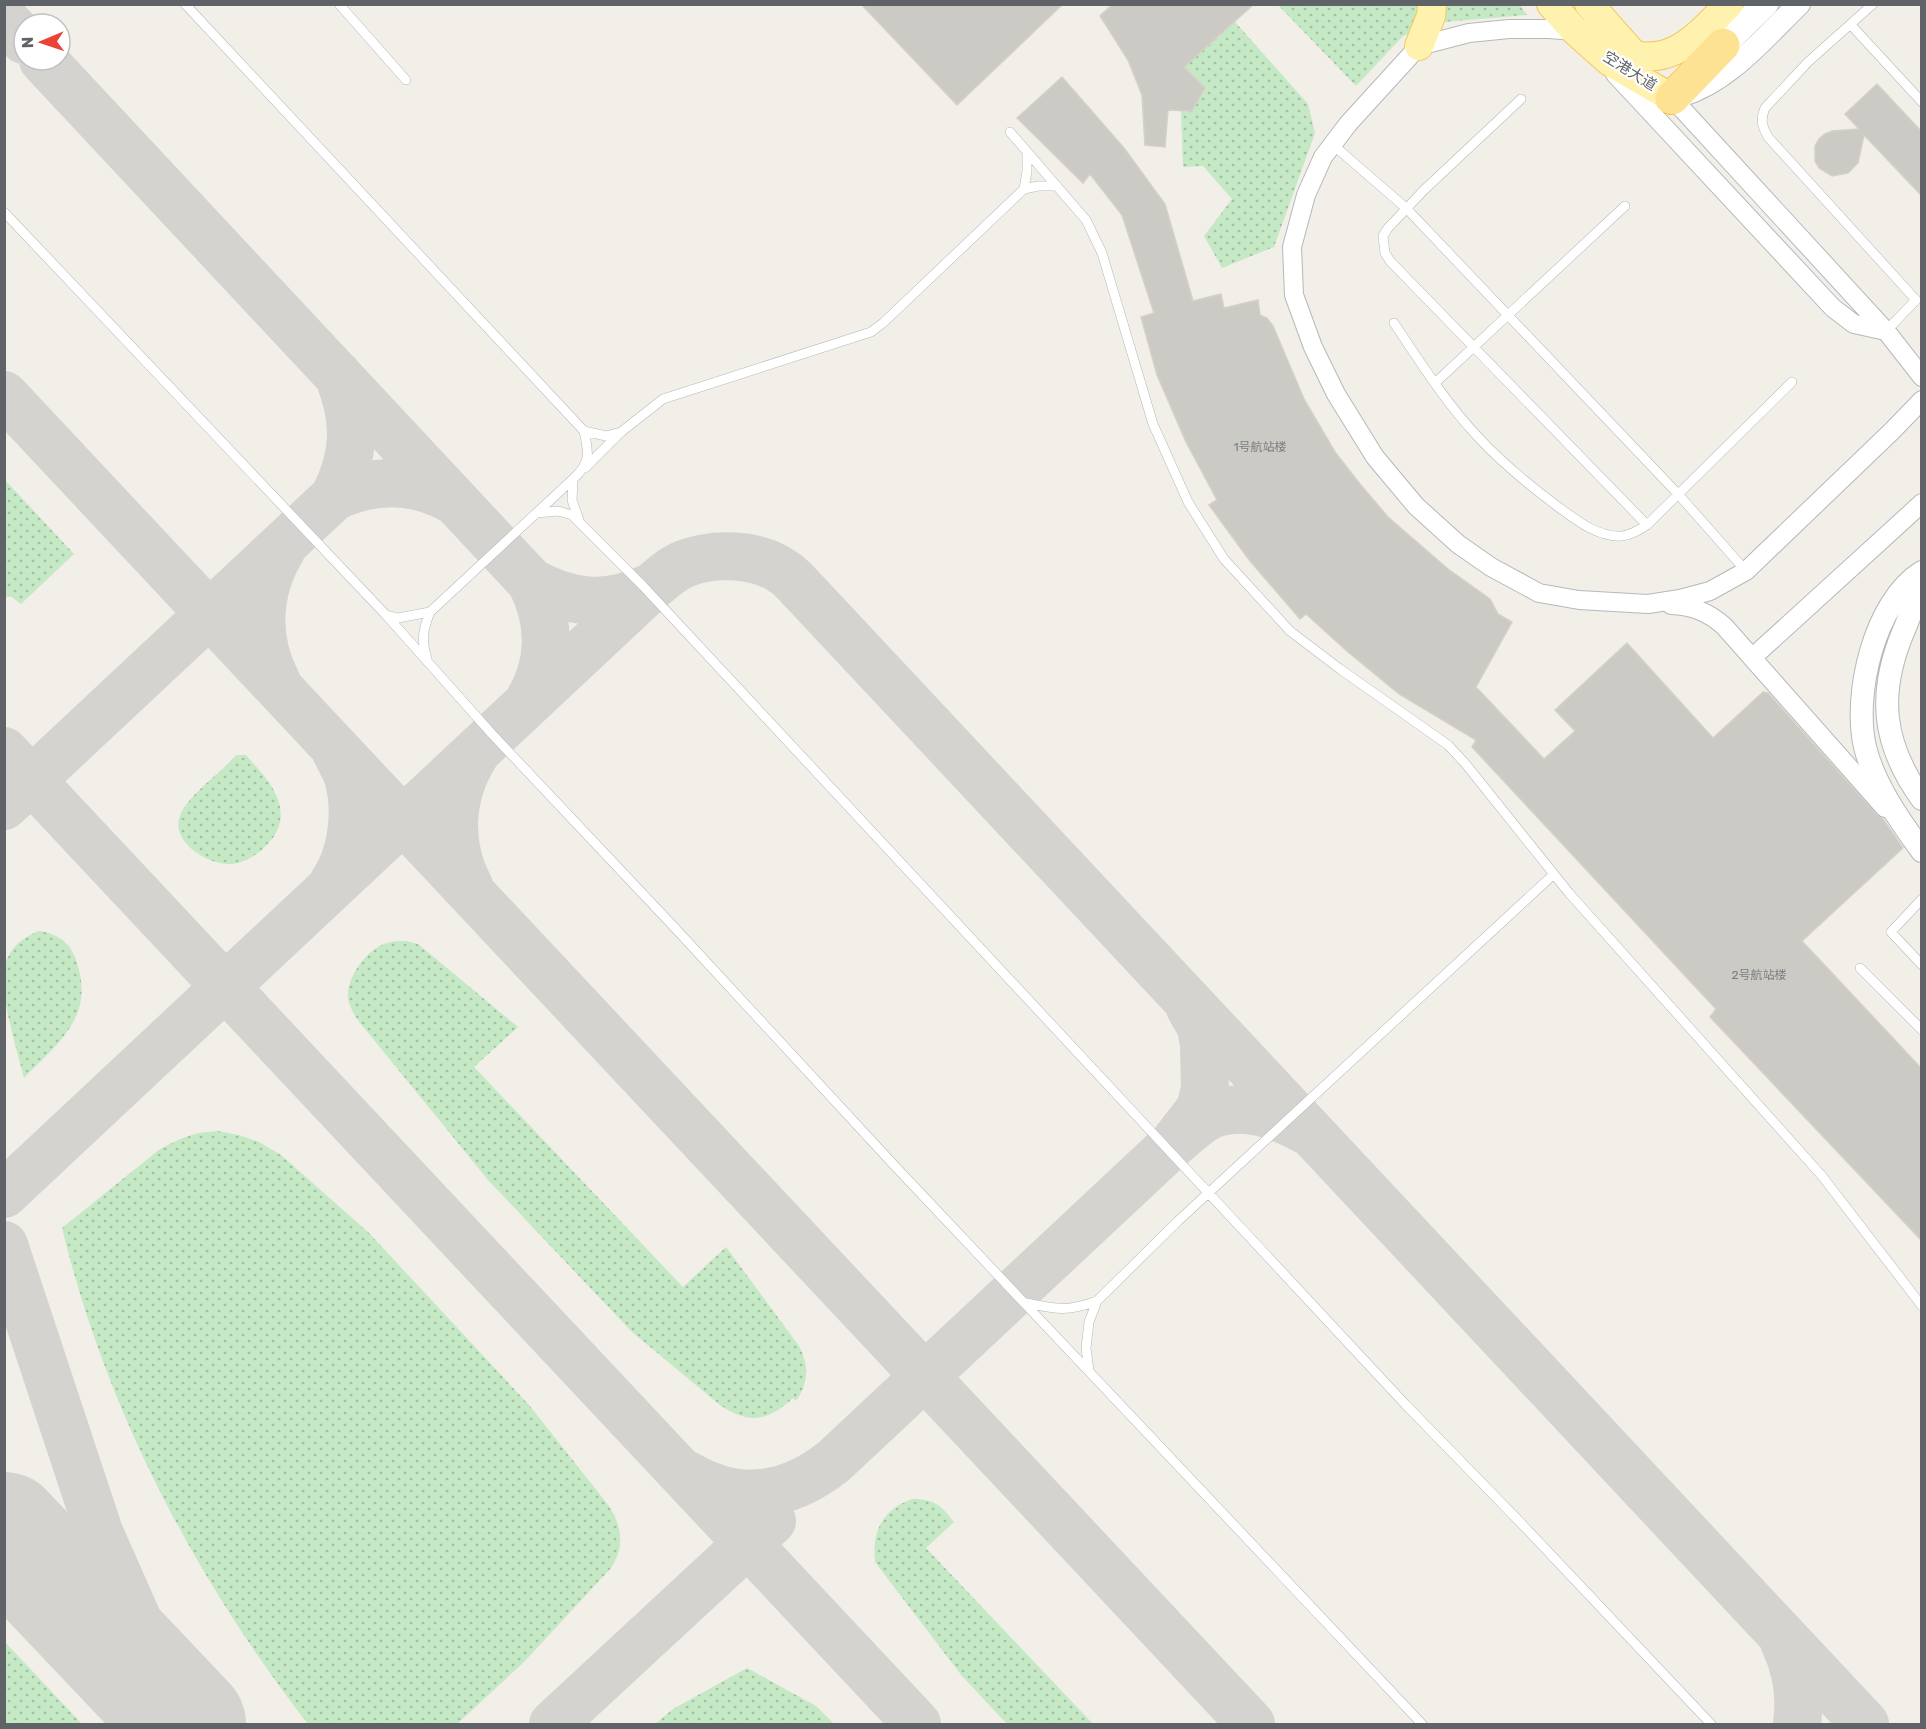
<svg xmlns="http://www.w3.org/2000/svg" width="1926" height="1729" font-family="Rubik,'Noto Sans SC',sans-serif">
	<defs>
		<pattern id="grass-dots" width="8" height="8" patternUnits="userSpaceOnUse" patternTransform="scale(1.5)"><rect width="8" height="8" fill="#c5e8c5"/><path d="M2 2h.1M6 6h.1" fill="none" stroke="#a3c0a4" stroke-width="1.8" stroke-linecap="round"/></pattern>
	</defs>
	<rect width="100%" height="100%" fill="#f1efe8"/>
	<!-- grass -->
	<path fill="url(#grass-dots)" d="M1519,4L1527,15L1444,22L1403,36L1356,86L1278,5Z
		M1235,22L1308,104L1315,133L1274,247L1222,268L1204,236L1232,199L1203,166L1183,167L1181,110L1192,111L1205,88L1184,67Z
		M5,480L74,554L21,604L10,596L5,597Z
		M236,755H246C256,767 270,780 276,795C281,804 282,817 279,826C273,844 250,863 231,864C209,865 173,844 179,819C185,796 221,774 236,755Z
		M39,931C58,934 70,942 76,960C96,1016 59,1042 24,1078C16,1045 0,1000 5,967C8,949 23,937 39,931Z
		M406,941L418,944L518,1027L474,1067L683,1287L726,1247L799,1346C809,1365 809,1382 796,1401L793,1398C768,1421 749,1425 720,1405L632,1332L488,1180L361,1024C356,1018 352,1011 349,1003C343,981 366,949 387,943C393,941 400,941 406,941Z
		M218,1131L239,1135L259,1142L281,1155L369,1233L529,1405L609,1506C622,1527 625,1546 611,1568L523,1663L457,1724H308C194,1577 106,1409 62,1228L160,1149L180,1139L198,1133Z
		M912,1499C934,1499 941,1505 954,1522L926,1548L1093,1724H1007L962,1676L875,1562C872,1531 882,1510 912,1499Z
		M4,1642H5L82,1724H5Z
		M747,1668L816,1706L834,1724H655L673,1709Z"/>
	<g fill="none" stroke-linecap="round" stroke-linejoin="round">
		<!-- taxiway -->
		<path stroke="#d4d3d0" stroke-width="48" d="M4,19L24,40
			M43,60L531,582C551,622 551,664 528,702
			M4,395L1251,1724
			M334,497C356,455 356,419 338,375
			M531,582C572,605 609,607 651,587
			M277,682C254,639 257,590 282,549
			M4,751L917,1724
			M4,806L334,497C374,478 414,478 453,500
			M333,883C352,855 357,814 349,780C346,770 340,760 335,750
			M470,888C447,846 449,796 475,755
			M1176,1140L1200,1109L1205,1089L1204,1045L1201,1027L1190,1008
			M4,1194L653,586C662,578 672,569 684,564C714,552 758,553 785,573C790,576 794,581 799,586L1865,1724
			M4,1245L99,1532L182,1720
			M686,1474C738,1505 788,1498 834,1461L1175,1142C1186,1133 1197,1122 1209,1116C1242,1101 1278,1115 1307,1131
			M1784,1642C1797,1669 1801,1695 1797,1724
			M553,1724L772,1521"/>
		<!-- runway -->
		<path stroke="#d4d3d0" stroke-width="118" d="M4,1531L187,1724"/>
	</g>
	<!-- building -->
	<path fill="#cccac5" stroke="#d6d1c6" stroke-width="1.5" d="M861,4H1063L957,105Z
		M1113,4H1254L1184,67L1205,88L1192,111L1168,110L1165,147L1145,145L1142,95L1128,60L1100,16Z
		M1062,77L1124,148L1165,204L1193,301L1221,294L1224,308L1258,300L1260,315L1267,318L1273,326L1304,399L1335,452L1360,484L1388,517L1448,569L1490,599L1498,614L1512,622L1476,687L1544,759L1575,731L1555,710L1627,643L1713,738L1763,692L1768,693L1877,815L1883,819L1903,848L1802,941L1922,1069V1241L1710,1017L1716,1009L1472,747L1476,740L1399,694L1348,652L1306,614L1300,619L1250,561L1209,505L1217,500L1186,442L1157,375L1141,317L1154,313L1122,215L1090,174L1083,183L1017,118Z
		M1877,84L1922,132V196L1864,135L1858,163L1848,173L1832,176L1819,168L1815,161V146L1819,139L1825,134L1832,131L1859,129L1845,114Z"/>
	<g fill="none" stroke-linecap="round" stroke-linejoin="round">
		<defs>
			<path id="service" d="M185,4L584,431C589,453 591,463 573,479L430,612L398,618L386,615
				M339,4L406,80
				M1873,4L1808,62L1765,108C1760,120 1762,126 1768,137L1916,300L1886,331
				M1851,25L1922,102
				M1521,99L1424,190L1388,228L1383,236L1385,253L1390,261L1647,525
				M1010,132L1086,220L1102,253L1153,424L1188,502L1224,559L1290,631L1340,669L1448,745L1464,762L1569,893L1822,1176L1922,1306
				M1332,144L1406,208L1678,494L1746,571
				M1024,189L1027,171V152
				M4,212L386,615L492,734L675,928L893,1164L1422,1724
				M1394,323C1420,362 1446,403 1478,437C1502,463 1529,485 1557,506C1575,519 1598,538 1622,536C1631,535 1639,530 1647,525L1792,382
				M1435,383L1625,206
				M584,431L606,436L621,432
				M585,468L621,432L663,399L871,332L883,323L1024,189L1038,186H1057
				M573,479L572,500L579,520
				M537,513L558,511L572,515L643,586L1405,1404L1519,1521L1711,1724
				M427,658C421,641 423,629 430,612
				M1922,899L1891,932L1922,965
				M1860,968L1922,1030
				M1026,1303C1056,1309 1067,1312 1097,1301
				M1089,1371L1086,1348L1089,1322L1097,1301L1178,1221L1554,874"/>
			<path id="minor" d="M1576,31L1549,29H1509L1469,33L1419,46L1348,124L1323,157L1306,195L1292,247L1294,295L1313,347L1336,394L1375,457L1416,506L1458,544L1491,567L1539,593L1579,600L1648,604L1680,599L1710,591L1746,571L1892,431L1922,400
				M1615,74L1833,308L1854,324L1886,331
				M1672,98L1886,331L1922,377
				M1671,605C1693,606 1708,612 1724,626L1885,808
				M1753,657L1922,503"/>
			<path id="tertiary" d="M1680,96C1728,82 1764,38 1799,4
				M1922,572C1874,602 1853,695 1865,747C1874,784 1899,820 1922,851
				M1922,593C1913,603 1909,619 1904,630C1877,693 1882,744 1922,799"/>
			<path id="secondary" d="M1723,45L1765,4"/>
			<path id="primary" d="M1551,4L1574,30L1610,62L1672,98
				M1589,4L1635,56
				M1574,30C1603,47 1642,67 1676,50C1696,40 1713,20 1729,4
				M1419,46L1431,16L1432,4"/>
			<path id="motorway" d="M1672,98L1723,45"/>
		</defs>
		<!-- service casing -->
		<use href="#service" stroke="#b5b8bc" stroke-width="10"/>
		<!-- minor casing -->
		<use href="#minor" stroke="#b5b8bc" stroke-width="20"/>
		<!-- tertiary casing -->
		<use href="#tertiary" stroke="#b5b8bc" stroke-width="24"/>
		<!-- secondary casing -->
		<use href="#secondary" stroke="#b6babf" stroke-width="27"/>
		<!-- primary casing -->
		<use href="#primary" stroke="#f2c960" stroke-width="30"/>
		<!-- motorway casing -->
		<use href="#motorway" stroke="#f9ab00" stroke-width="34"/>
		<!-- service -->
		<use href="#service" stroke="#fff" stroke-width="9"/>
		<!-- minor -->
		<use href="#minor" stroke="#fff" stroke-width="18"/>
		<!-- tertiary -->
		<use href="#tertiary" stroke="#fff" stroke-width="22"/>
		<!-- secondary -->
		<use href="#secondary" stroke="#fff" stroke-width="26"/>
		<!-- primary -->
		<use href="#primary" stroke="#fff2af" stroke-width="28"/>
		<!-- motorway -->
		<use href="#motorway" stroke="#fde293" stroke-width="33"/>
	</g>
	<g text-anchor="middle" stroke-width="4.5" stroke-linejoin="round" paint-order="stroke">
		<!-- number labels -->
		<g font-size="12" fill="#7a7d7f">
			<text x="1260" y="451">1号航站楼</text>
			<text x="1759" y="979">2号航站楼</text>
		</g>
		<!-- street labels -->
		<g font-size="15" fill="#5f6368" stroke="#fff">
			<text transform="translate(1630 71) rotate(32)" y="5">空港大道</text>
		</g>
	</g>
	<!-- border -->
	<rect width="1926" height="1729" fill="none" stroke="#5f6368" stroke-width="12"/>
	<!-- north arrow -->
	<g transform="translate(42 42) rotate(268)"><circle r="28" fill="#ffffff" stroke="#bfc1c3" stroke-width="1.5"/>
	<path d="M0-4.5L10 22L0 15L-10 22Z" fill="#ea4335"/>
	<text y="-9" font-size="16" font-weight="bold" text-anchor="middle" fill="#5f6368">N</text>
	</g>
</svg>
